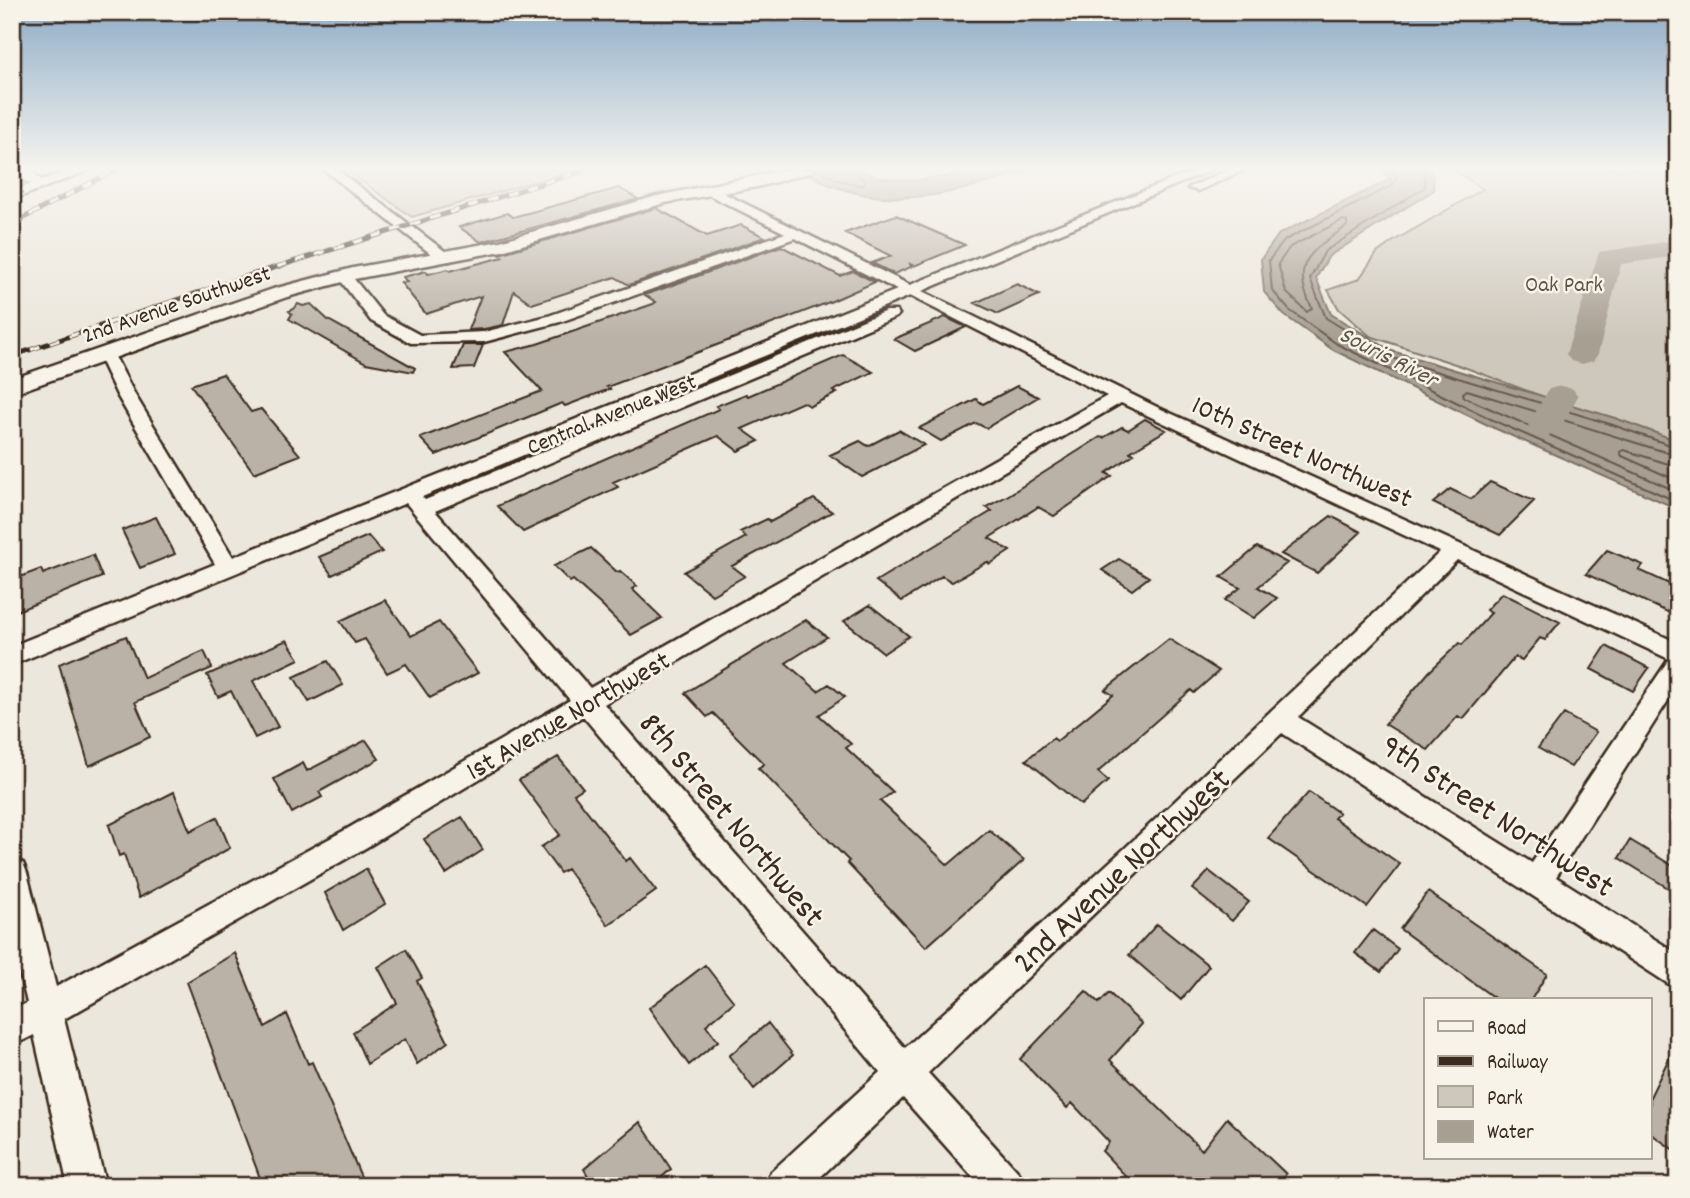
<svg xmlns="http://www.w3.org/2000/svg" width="1690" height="1198" font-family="Dekko,sans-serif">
	<rect width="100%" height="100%" fill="#ece7dc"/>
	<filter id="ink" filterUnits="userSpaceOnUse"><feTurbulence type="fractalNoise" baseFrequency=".0143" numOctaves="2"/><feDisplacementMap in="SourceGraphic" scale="14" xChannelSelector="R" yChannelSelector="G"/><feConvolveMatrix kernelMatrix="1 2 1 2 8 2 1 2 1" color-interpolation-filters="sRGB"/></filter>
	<g filter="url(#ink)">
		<!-- green -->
		<path fill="#cec8bc" stroke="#84796d" stroke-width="2" d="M345,169H578L412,217Z
			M1452,169H1678V447L1461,366L1370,336L1339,309L1328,290L1359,279L1377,253L1392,242L1483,189Z"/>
		<!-- water -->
		<path fill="#a89f93" stroke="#7c7064" stroke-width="2" d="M800,169H856L878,177L911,181L948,176L966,169H1033C966,189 904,212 833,186C822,182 811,174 800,169Z
			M1381,169H1427L1432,172L1434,190L1329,256L1316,278L1331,314L1392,351L1615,418L1678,441V509L1494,428L1333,350L1284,315L1264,292L1261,259L1279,234L1391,179Z"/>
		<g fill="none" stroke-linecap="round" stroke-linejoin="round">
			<!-- shore -->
			<path stroke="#67594d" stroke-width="2" d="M817,169L835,179L863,186L865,181L858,175L857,169
				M1391,169L1397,177L1393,185L1285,240L1269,260L1272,290L1289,310L1337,344L1497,422L1678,502
				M1424,169L1425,187L1325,251L1310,279L1326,318L1389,357L1613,425L1678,448
				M1343,220L1347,221V226C1311,251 1289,263 1312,308L1307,312L1286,292L1278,264L1290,247Z
				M1678,456L1467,390L1463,393L1464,397L1678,492
				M1678,467L1624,450L1620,452L1622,456L1678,481"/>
			<!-- river -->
			<path fill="#a89f93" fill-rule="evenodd" d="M1678,240V256L1621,264L1598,354L1593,361L1582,364L1571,361L1566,354L1599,252Z
				M1561,386L1573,389L1578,396L1558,432L1546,436L1534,432L1528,425L1549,389Z"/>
		</g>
		<!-- building -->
		<path fill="#bab2a7" stroke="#3b2a1e" stroke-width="2" d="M619,188L638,199L481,242L459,227L507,213L513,217Z
			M656,208L707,236L741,225L765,237L629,285L615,277L532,304L514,291L503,325L484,329L468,330L481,296L426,314L401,283L407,282L403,277L426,271L428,274L448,269L450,271L503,257L499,254Z
			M896,215L965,245L914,266L910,264L911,267L894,274L872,263L891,256L845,233Z
			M781,246L840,276L853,271L875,282L832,301L607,387L610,389L565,406L562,403L436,455L420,438L542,391L505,352L537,344L653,304L656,302L645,295Z
			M1017,284L1039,295L998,314L975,303Z
			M298,304L303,306L311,304L328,320L415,368L413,372L366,363L289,319L292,314L289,311L294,309Z
			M945,317L966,327L915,351L894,339Z
			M463,345H483L474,368L453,369Z
			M843,355L873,372L833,391L837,393L810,406L803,402L742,429L759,441L738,451L718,436L613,482L618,487L523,532L497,506L719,409L716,406L746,394L748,396Z
			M223,374L251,412L261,409L300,455L254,473L191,385Z
			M1017,386L1038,397L986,428L976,423L941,441L919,428L976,399L983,404Z
			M1145,419L1166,430L1130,452L1134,454L1106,473L1112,476L1054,516L1038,507L989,538L1010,551L990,564L987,562L952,582L942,576L902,601L876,581L992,511L986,507L1007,496L1100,437L1103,438L1122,427L1128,430Z
			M899,430L924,445L862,477L830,455L860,441L868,446Z
			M1490,482L1534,501L1500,535L1433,503L1450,489L1471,499Z
			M814,499L832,512L732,566L745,576L712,595L684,572L746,537L740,532L767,519L770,522Z
			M1331,516L1361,532L1317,573L1281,554Z
			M156,517L175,554L140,568L122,530Z
			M368,536L382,552L332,575L319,557Z
			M1257,547L1287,563L1258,587L1277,598L1254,618L1225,600L1240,588L1221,577Z
			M591,548L617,572L620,571L637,586L632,589L662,618L631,635L601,605L573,580L570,582L554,566Z
			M1607,550L1643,565L1639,570L1678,588V617L1586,574Z
			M93,555L102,577L12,613V580L41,569L43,574Z
			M1119,559L1149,577L1132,590L1102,570Z
			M1502,593L1560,622L1545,640L1540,638L1522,660L1515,657L1463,719L1458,716L1428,750L1385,724L1429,672L1459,643L1462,645L1491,613L1486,610Z
			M385,600L411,636L439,622L478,673L430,698L406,664L387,673L365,639L355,643L340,621Z
			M870,605L909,636L884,653L844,621Z
			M806,620L827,637L786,663L818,691L829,684L845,697L819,715L851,744L846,748L893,792L880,801L948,865L989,830L1024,860L926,947L847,863L849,861L758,768L764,764L713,713L707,717L685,693Z
			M126,636L144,678L204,651L212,668L135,702L150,737L89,766L59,664Z
			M1169,639L1219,671L1194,693L1191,690L1098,772L1108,781L1081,805L1026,760L1053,738L1057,741L1113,695L1105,690Z
			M287,640L299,659L253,681L278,727L255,738L231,691L218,697L207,675Z
			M1606,646L1649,668L1633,691L1591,669Z
			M328,661L343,685L309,702L294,677Z
			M1564,714L1596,732L1571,767L1538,748Z
			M366,740L379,759L319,792L322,797L292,813L274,779L303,763L307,771Z
			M558,757L583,788L574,794L626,861L630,858L656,891L608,925L567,869L560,873L541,847L560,835L519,780Z
			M174,792L190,831L217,817L230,848L139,898L124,854L119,856L109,825Z
			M1309,792L1339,813L1334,818L1400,864L1367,907L1268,838Z
			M462,817L483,850L446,874L424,839Z
			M1630,840L1678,869V894L1619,858Z
			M366,869L385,904L343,930L325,893Z
			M1209,871L1249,902L1232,921L1192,889Z
			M1428,892L1547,974L1531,1000H1497L1400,929Z
			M1157,924L1209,966L1181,1000L1129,955Z
			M1373,930L1398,949L1381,972L1355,953Z
			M406,949L422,978L417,981L448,1042L417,1064L405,1039L367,1064L353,1032L397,1003L378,967Z
			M235,953L265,1027L287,1014L308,1064L312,1062L365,1186H263L187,982Z
			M705,965L734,1002L706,1025L718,1041L689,1065L649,1008Z
			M1086,991L1099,1003L1109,993L1142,1024L1110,1060L1202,1150L1227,1118L1286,1174L1278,1186H1135L1102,1151L1109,1142L1072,1103L1067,1108L1020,1059Z
			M768,1023L793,1055L754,1089L729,1056Z
			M1678,1040V1153L1650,1133V1097Z
			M640,1122L671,1169L652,1186H594L584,1169Z"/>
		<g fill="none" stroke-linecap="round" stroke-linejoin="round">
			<defs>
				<path id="minor" d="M18,169H30L41,180L75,169H92L12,200V192L31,184L25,181Z
					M323,169H336L450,255V261H440Z
					M1198,169H1214L922,291L1159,408L1678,643V685L1556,877L1678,954V988L1667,983L1282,733L928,1073L1019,1173L1025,1186H981L903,1098L811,1186H764L770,1173L880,1072L583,716L367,847L64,1019L106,1186H68L34,1035L12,1046V1010L27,1003L12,940V860L23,863L27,873L56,987L347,829L570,700L406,503L12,665V646L215,564L117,395L97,353L99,350L105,348L113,353L135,395L233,557L897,290L795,238L560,322L484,342L411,343L371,321L338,277L340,274H350L383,315L420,335L484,332L548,316L785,233L705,193V187L709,186L910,285ZM910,296L1107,396L590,688L435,511L896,317L899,314L896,311H886L425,500L422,497ZM1121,403L1440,552L1123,850L905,1048L604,704ZM1457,560L1669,659L1532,863L1298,717Z
					M1230,169H1246L1198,191L1188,188Z"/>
				<path id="tertiary" d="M789,169H815L812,172L757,187L665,203L502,251L354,279L287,297L12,394V379L273,289L353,268L500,241L657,196Z"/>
				<path id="primary" d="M12,169H30L27,173L12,177Z"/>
			</defs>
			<!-- minor casing -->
			<use href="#minor" stroke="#3b2a1e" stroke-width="5"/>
			<!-- tertiary casing -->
			<use href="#tertiary" stroke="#3b2a1e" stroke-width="5"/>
			<!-- primary casing -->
			<use href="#primary" stroke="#3b2a1e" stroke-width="5"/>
			<!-- minor -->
			<use href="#minor" fill="#f7f3e8" fill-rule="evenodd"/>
			<!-- tertiary -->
			<use href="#tertiary" fill="#f7f3e8" fill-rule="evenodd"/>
			<!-- primary -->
			<use href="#primary" fill="#f7f3e8" fill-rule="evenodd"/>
			<defs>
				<path id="rail" d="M12,224L117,169
					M12,356L235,280L588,169"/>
			</defs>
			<!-- rail casing -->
			<use href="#rail" stroke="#3b2a1e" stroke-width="5"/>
			<!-- rail -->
			<use href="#rail" stroke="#f7f3e8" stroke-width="3.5" stroke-dasharray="10" stroke-linecap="butt"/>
		</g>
	</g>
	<!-- sky -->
	<linearGradient id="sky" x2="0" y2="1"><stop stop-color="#8eacc6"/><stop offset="0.5" stop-color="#f6f4ef"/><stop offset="1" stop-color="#f6f4ef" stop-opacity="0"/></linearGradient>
	<rect width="1690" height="337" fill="url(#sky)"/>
	<g text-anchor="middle" stroke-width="5" stroke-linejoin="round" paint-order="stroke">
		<!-- far-park labels -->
		<g font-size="23" fill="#605246" stroke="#f7f3e8">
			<text x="1564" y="291">Oak Park</text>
		</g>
		<!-- far-street labels -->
		<g font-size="23" fill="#3b2a1e" stroke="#f7f3e8">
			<text transform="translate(176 303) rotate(-19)" y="8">2nd Avenue Southwest</text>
			<text transform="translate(611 413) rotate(-22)" y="8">Central Avenue West</text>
		</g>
		<!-- far-water labels -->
		<g font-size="24" font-style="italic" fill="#615347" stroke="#f7f3e8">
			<text transform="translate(1389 356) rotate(27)" y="8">Souris River</text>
		</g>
		<!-- street labels -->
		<g font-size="28" fill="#3b2a1e" stroke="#f7f3e8">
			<text transform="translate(1303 450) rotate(24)" y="10">10th Street Northwest</text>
			<text transform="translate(567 714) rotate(-30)" y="10">1st Avenue Northwest</text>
		</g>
		<!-- near-street labels -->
		<g font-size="33" fill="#3b2a1e" stroke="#f7f3e8">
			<text transform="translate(1499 814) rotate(33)" y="12">9th Street Northwest</text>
			<text transform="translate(734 818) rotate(50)" y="12">8th Street Northwest</text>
			<text transform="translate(1120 869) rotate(-43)" y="12">2nd Avenue Northwest</text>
		</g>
	</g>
	<!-- margin -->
	<rect width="1690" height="1198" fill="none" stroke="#f7f3e8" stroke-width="42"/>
	<rect x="21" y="21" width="1648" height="1156" fill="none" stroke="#3b2a1e" stroke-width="2.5" filter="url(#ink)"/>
	<!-- legend -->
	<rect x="1424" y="998" width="228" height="161" fill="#f7f3e8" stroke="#aca397" stroke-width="2"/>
	<rect x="1438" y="1021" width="35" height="10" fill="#f7f3e8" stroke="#aca397" stroke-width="2"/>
	<text x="1487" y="1034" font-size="21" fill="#3b2a1e">Road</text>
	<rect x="1438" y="1056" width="35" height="10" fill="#3b2a1e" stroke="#aca397" stroke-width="2"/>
	<text x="1487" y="1068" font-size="21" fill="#3b2a1e">Railway</text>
	<rect x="1438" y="1086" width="35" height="21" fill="#cec8bc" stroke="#aca397" stroke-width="2"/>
	<text x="1487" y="1104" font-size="21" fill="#3b2a1e">Park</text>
	<rect x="1438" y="1121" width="35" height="21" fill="#a89f93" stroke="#aca397" stroke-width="2"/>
	<text x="1487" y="1138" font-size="21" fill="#3b2a1e">Water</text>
</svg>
